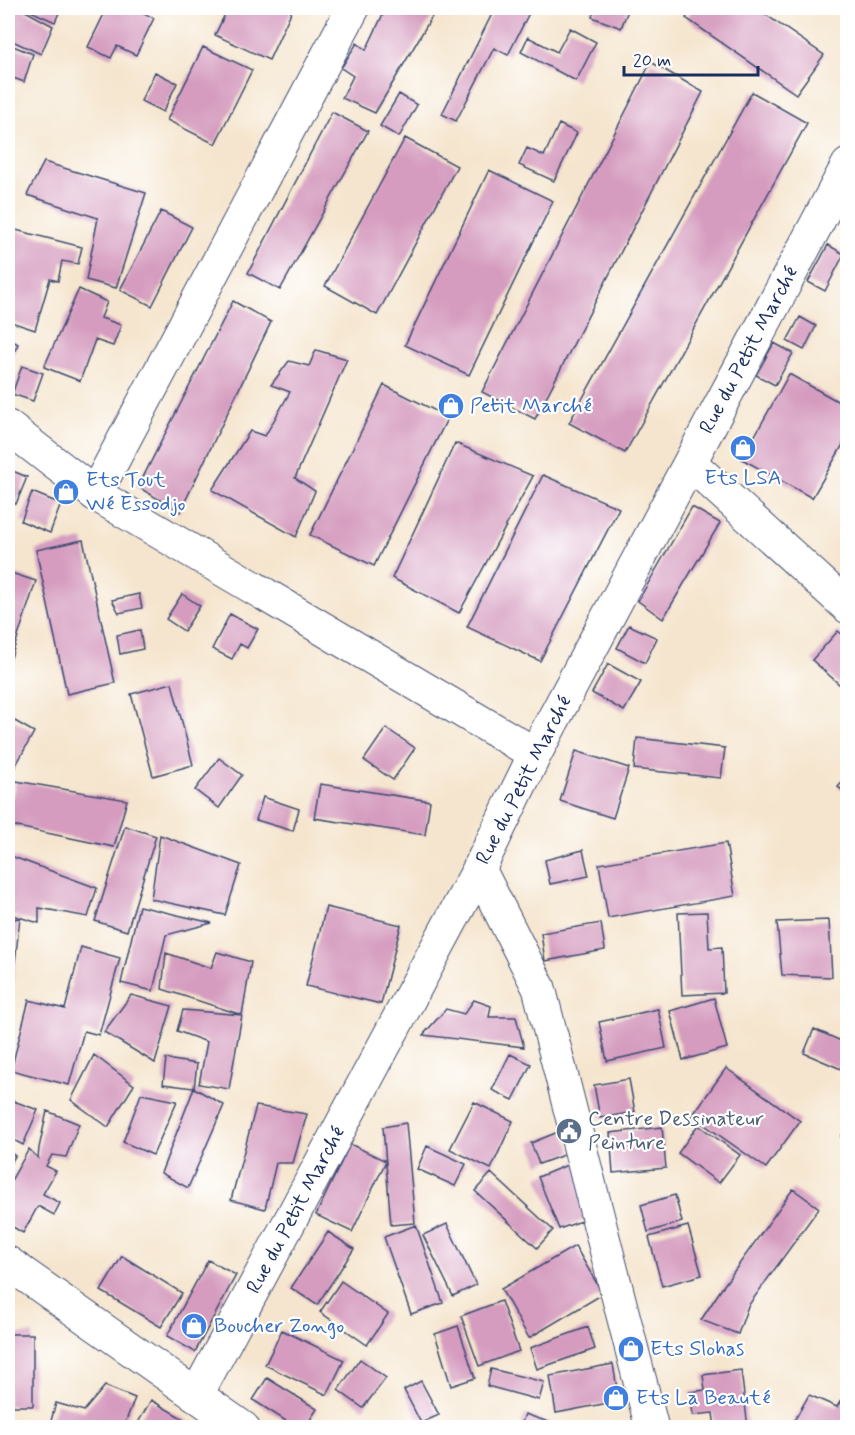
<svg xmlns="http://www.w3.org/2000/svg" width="855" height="1435" viewBox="0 0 855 1435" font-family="Mynerve,sans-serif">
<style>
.building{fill:#d59cbf}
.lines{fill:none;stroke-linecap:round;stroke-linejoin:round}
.street-casing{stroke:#3c4a6f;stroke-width:35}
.street{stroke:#fff;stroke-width:33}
.labels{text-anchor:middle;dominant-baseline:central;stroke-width:4.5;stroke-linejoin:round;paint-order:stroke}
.street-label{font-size:21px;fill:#1b2f5e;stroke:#fff}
.shop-label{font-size:21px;fill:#366cbe;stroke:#fff;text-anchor:start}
.service-label{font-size:21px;fill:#4e5e75;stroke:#fff;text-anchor:start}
</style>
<rect width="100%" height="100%" fill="#fff"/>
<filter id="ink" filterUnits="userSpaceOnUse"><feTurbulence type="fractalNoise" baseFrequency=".0167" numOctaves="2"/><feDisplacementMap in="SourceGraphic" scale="12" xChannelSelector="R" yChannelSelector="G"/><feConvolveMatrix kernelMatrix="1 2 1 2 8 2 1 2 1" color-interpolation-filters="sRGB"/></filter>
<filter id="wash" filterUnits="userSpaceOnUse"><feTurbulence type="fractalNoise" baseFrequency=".008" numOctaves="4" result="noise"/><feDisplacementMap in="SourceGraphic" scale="24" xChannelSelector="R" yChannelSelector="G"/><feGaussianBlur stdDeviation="1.35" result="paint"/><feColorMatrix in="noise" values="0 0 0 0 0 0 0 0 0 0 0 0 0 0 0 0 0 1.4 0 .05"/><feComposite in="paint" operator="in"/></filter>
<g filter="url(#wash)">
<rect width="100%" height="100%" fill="#f5e5ce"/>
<g id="blocks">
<path class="building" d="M8 8H20L53 26 41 54 8 39Z
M24 8H61L55 22Z
M107 8H133L154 18 136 55 117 46 111 58 88 47Z
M228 8H293L269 60 215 35Z
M386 8H437L375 113 342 98 353 76 341 68 357 43 366 50Z
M495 8 531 9 508 55 494 48 456 121 442 114Z
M595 8H629L621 28 592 17Z
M693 8H756L824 55 796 94 686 18Z
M570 28 596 42 576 81 521 52 528 37 557 52Z
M8 44 33 54 24 82 8 76Z
M203 47 252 70 215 144 167 120Z
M651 62 703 92 535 419 482 392Z
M155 72 177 83 163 112 141 101Z
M752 92 807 123 625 453 569 423Z
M399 94 417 105 399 137 380 126Z
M332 112 368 131 280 290 248 273Z
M559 124 577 133 554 181 519 165 527 148 544 156Z
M405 138 457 166 377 315 325 286Z
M44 162 146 193 116 288 86 280 98 218 27 195Z
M489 170 553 201 469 375 405 345Z
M161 211 192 227 152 306 120 290Z
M8 228 82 247 78 264 62 261 58 281 50 279 35 330 8 321Z
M828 245 844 254 825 291 808 282Z
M79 289 107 302 101 318 121 325 113 346 95 340 80 381 44 367Z
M233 301 271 322 180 512 138 487Z
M800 317 816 326 804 350 787 341Z
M8 338 18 344 8 365Z
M774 343 793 353 775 385 756 375Z
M316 350 347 359 295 478 315 491 296 537 212 490 250 431 265 436 290 392 271 385 289 361 309 366Z
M22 366 43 373 33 401 12 394Z
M789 374 848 407V436L812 498 742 459Z
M384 385 448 417 374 566 310 535Z
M455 443 533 476 459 613 392 578Z
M8 469 27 477 16 504 8 501Z
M543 475 619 508 540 661 467 627Z
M32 492 61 504 50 533 21 521Z
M692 507 720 523 663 619 638 601Z
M83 540 115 683 67 694 36 550Z
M8 572 36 581 8 667Z
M139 594 142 608 119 613 112 600Z
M182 594 200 606 184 631 166 619Z
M230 614 258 629 247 648 240 644 232 659 212 649Z
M629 625 657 638 645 663 617 648Z
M140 630 143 649 120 654 117 635Z
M838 631 848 639V692L812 660Z
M608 664 641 682 624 711 592 693Z
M172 683 193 765 153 776 131 694Z
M8 717 34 732 15 767 8 763Z
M386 728 415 748 393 780 364 760Z
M637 738 725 748 721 778 634 769Z
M576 751 629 768 613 818 560 801Z
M219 758 242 775 219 808 195 790Z
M848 775V794L838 787Z
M16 781 127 800 114 847 8 825V816Z
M320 784 430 801 425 835 314 818Z
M263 797 299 809 293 831 256 820Z
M125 826 156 836 127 931 95 921Z
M160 835 241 865 225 915 151 899Z
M726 843 735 896 608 918 599 864Z
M583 850 589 876 550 884 545 860Z
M8 855 97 888 88 917 39 908V923L8 914Z
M139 906 212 923 166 935 153 991 121 983Z
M326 907 401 925 381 1004 306 986Z
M707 912 709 948 722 947 724 993 682 995 678 913Z
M20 918 9 1015H8V920Z
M829 920 832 977 782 975 777 922Z
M601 923 605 950 545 961 541 933Z
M81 947 120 958 99 1035 84 1031 69 1085 11 1070 29 1000 65 1009Z
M217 952 251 962 242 1015 162 989 166 953 211 968Z
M131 995 172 1006 155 1063 104 1032Z
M714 998 727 1048 683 1060 670 1011Z
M474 1000 491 1006 489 1017H516L524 1047 423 1035 446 1009 464 1014Z
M658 1009 666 1048 607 1061 599 1022Z
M183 1010 242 1015 229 1089 199 1084 207 1042 177 1031Z
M847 1011 848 1012V1026L843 1025Z
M814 1029 848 1044V1072L804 1053Z
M510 1054 531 1064 513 1100 492 1090Z
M94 1055 134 1085 108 1127 71 1100Z
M166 1059 197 1064 194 1088 224 1105 188 1188 161 1173 194 1088 163 1084Z
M726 1068 800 1121 766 1168 692 1116Z
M629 1079 635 1112 600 1118 594 1085Z
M141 1094 177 1101 153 1155 123 1142Z
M8 1099 38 1110 23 1145 8 1137Z
M474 1102 513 1121 491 1169 450 1149Z
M256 1106 307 1114 293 1163H276L265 1209 231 1200Z
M47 1111 79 1124 66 1157 52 1155 46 1166 56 1171 43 1194 60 1203 54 1215 38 1206 23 1233 8 1224V1186L29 1149 38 1158 39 1148Z
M406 1123 415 1223 391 1225 383 1127Z
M848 1124V1140L841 1137Z
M698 1125 740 1155 719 1183 678 1153Z
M662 1127 666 1168 613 1173 610 1133Z
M563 1130 572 1152 539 1164 531 1143Z
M350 1144 386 1161 352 1232 316 1215Z
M427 1146 466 1164 455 1186 417 1169Z
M8 1151 15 1156 8 1168Z
M577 1161 598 1215 559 1229 538 1177Z
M491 1173 553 1230 537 1248 475 1191Z
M793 1189 819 1208 748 1306 738 1334 701 1320 722 1288Z
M675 1195 682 1222 648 1232 641 1205Z
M447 1224 476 1285 453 1296 423 1235Z
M416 1225 443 1303 411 1314 384 1237Z
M688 1226 702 1275 662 1286 649 1237Z
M328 1232 354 1249 317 1305 291 1288Z
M575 1246 603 1294 529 1338 501 1289Z
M122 1256 182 1293 161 1327 101 1291Z
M208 1260 236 1275 195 1352 167 1336Z
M341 1281 388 1314 367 1345 320 1312Z
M501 1301 519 1351 479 1366 461 1316Z
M458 1326 475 1378 451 1386 435 1334Z
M588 1327 595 1349 537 1369 530 1348Z
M282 1330 344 1360 327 1395 265 1365Z
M8 1334H33V1406H8Z
M360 1359 386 1378 363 1408 338 1390Z
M613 1364 619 1401 556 1413 550 1376Z
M491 1369 544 1382 539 1400 487 1386Z
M741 1370 748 1428H715L713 1413 693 1415 690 1392 705 1390 703 1375Z
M267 1378 317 1409 305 1428H297L253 1400Z
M421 1381 439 1415 421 1423 404 1390Z
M105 1386 135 1398 123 1428H49L56 1403 84 1411Z
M848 1389V1428H806L794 1421 809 1395 837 1407Z
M151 1400 199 1428H135Z
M525 1414 563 1427V1428H520Z
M8 1421 25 1424V1428H8Z"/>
</g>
</g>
<g filter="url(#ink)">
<use href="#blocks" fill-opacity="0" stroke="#3c4a6f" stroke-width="1.5"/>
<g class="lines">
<defs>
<path id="street" d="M8 427 95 494 535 754
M690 463 848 607
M95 494 353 8
M479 869 539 988 652 1428
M8 1263 243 1428
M197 1394 479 869 535 754 848 165"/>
</defs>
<use href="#street" class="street-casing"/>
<use href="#street" class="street"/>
</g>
</g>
<defs>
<symbol id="shop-disc" viewBox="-11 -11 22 22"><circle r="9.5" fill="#3f7fe0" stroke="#fff"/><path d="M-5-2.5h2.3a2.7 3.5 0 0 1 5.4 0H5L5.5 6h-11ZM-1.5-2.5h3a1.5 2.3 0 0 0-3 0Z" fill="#fff"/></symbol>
<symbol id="civic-disc" viewBox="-11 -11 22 22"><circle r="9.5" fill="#5c6f8a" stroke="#fff"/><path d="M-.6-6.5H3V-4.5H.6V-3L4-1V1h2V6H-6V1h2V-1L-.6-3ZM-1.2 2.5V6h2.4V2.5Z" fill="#fff"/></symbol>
</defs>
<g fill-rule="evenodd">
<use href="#shop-disc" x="436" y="391" width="30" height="30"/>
<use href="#shop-disc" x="728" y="433" width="30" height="30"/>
<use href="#shop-disc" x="51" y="477" width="30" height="30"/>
<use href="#civic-disc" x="554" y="1116" width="30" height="30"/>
<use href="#shop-disc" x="179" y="1311" width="30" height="30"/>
<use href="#shop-disc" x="616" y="1334" width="30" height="30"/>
<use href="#shop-disc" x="601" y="1383" width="30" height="30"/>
</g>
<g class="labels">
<g class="street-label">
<text transform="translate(749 350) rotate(-62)">Rue du Petit Marché</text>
<text transform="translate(524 780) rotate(-63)">Rue du Petit Marché</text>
<text transform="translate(296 1210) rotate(-62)">Rue du Petit Marché</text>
</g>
<g class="shop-label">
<text x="470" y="406">Petit Marché</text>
<text x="743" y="478" text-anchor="middle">Ets LSA</text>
<text x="86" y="480">Ets Tout<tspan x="86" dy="24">Wé Essodjo</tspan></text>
<text x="214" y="1326">Boucher Zongo</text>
<text x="650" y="1349">Ets Slohas</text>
<text x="636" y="1398">Ets La Beauté</text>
</g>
<g class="service-label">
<text x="588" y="1119">Centre Dessinateur<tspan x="588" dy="24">Peinture</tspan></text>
</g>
</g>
<rect width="855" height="1435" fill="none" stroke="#fff" stroke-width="30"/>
<path d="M624 66v9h134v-9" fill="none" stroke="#1b2f5e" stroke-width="3"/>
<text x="633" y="66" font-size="18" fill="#1b2f5e" stroke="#ffffff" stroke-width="4.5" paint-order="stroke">20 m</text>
</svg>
